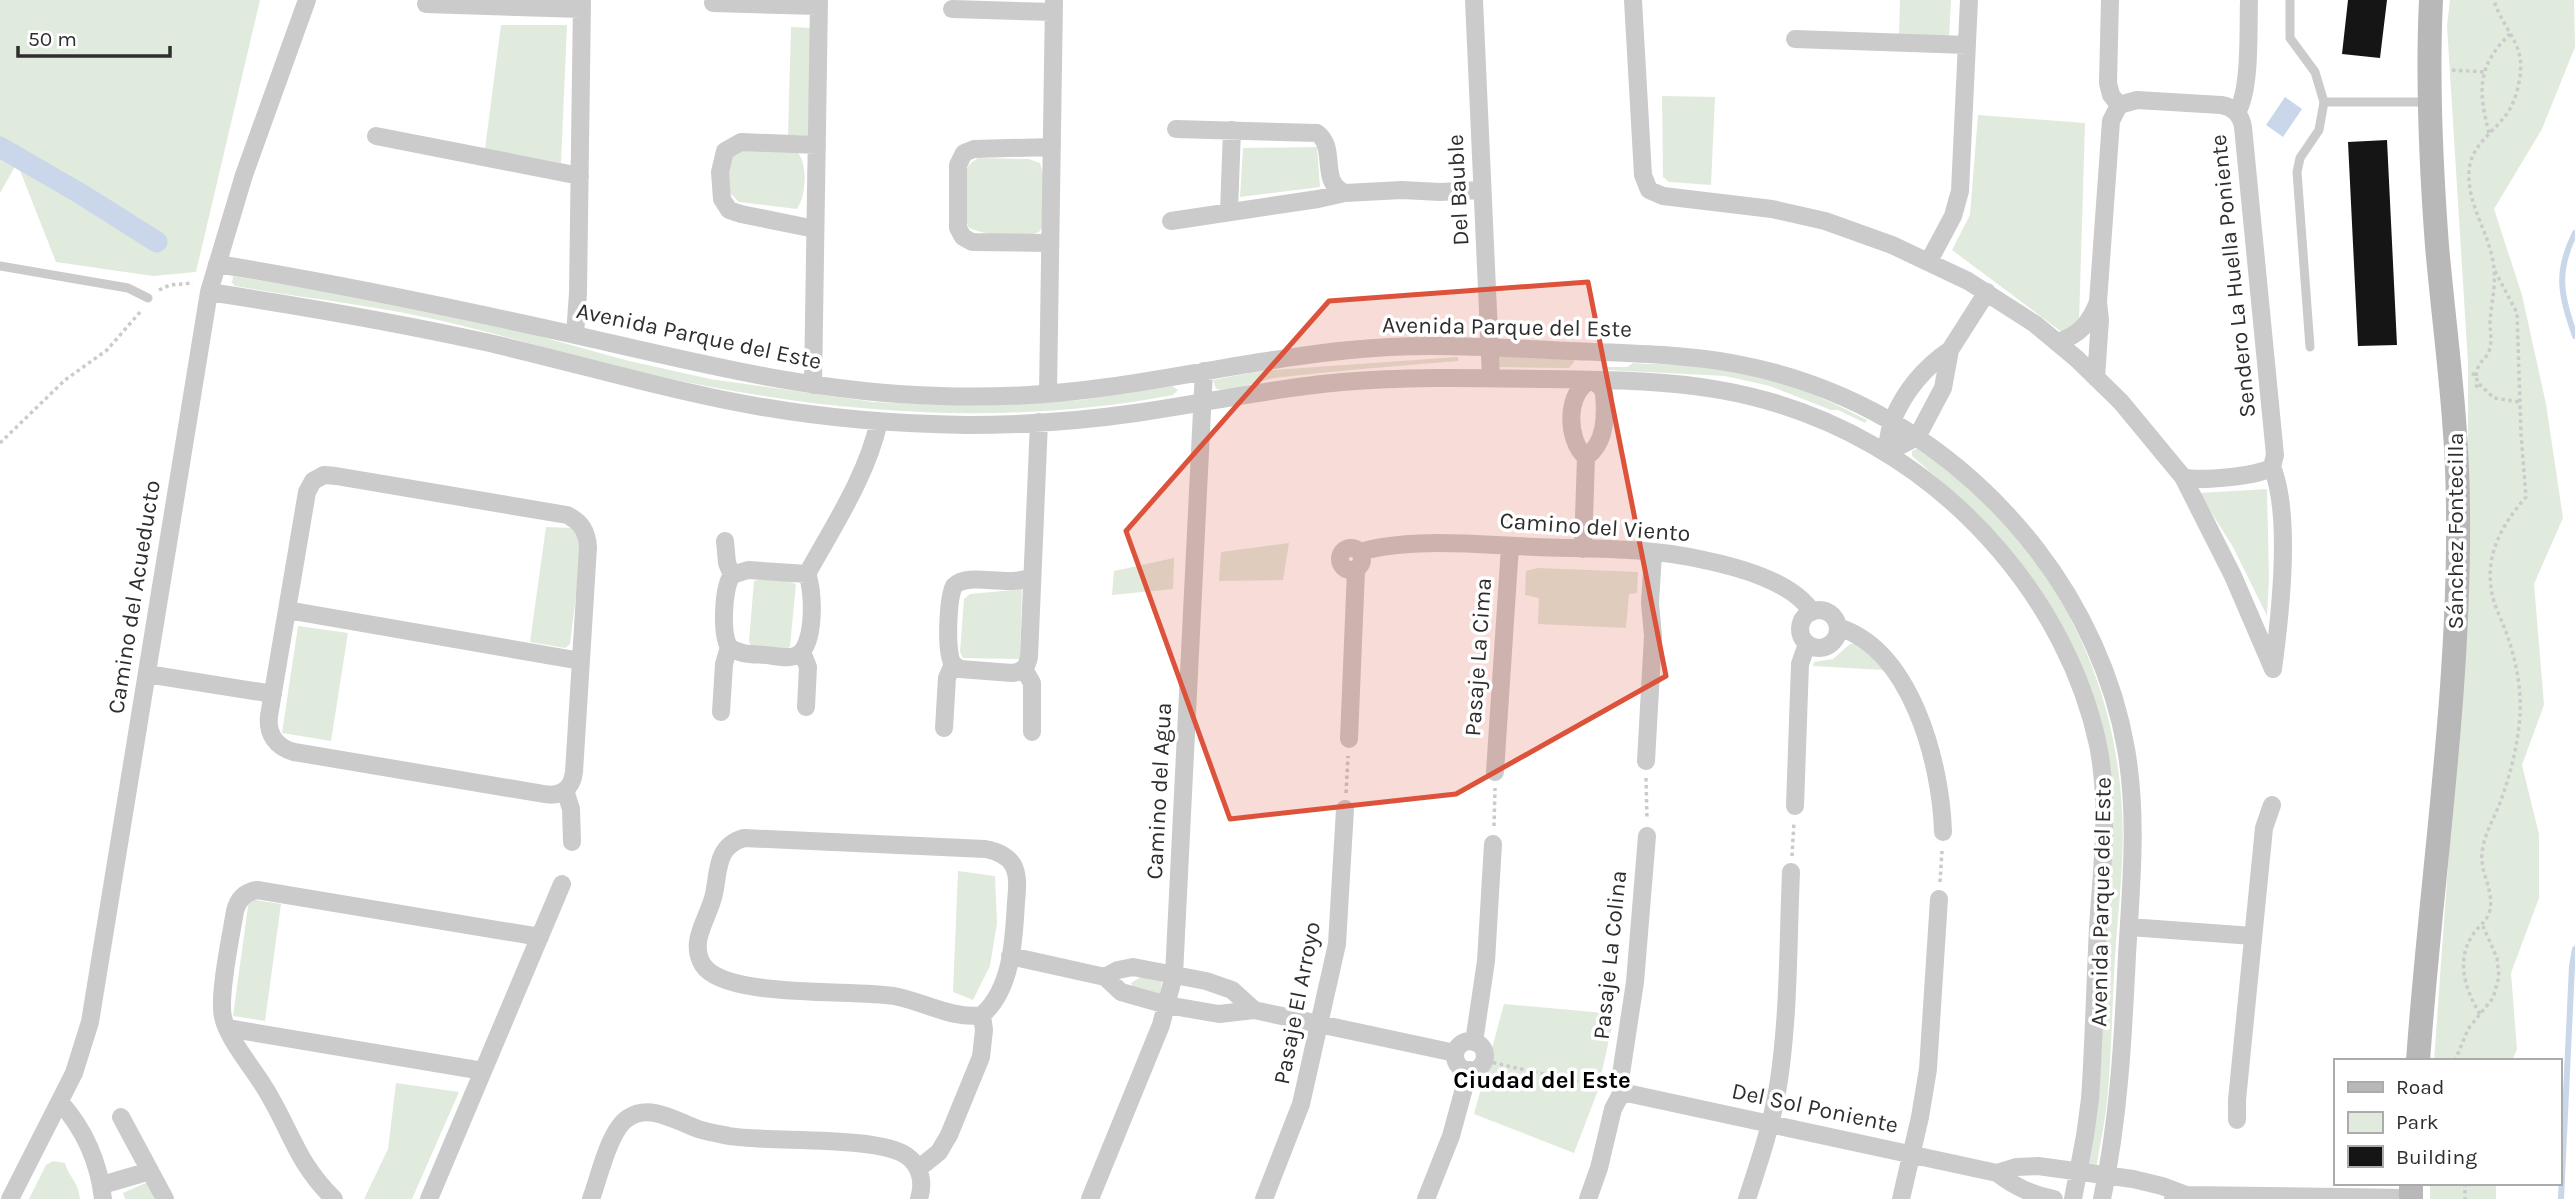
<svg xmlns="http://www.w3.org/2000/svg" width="2575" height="1199" viewBox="0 0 2575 1199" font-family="Karla,sans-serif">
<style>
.green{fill:#e1ebdd}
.water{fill:#cad7ea}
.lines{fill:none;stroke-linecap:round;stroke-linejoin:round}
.stream{stroke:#cad7ea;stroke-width:6}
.canal{stroke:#cad7ea;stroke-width:21}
.building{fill:#151515}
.path{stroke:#cbcbcb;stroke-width:3.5;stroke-dasharray:3.5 3.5;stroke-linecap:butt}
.lane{stroke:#cbcbcb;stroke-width:9}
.street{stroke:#cbcbcb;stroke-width:18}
.secondary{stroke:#b8b8b8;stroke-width:24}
.marked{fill:#dc523a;fill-opacity:0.2;stroke:#dc523a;stroke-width:5;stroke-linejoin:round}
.labels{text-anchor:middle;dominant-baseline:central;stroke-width:7;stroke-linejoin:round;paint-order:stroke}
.street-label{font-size:23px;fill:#2e2e2e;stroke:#fff}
.neighbourhood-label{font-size:24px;font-weight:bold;fill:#000;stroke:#fff}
</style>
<rect width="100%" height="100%" fill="#fff"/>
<path class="green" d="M0 0H260L196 272 153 276 56 262 17 163 0 193Z
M1900 0H1951L1949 37 1899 35Z
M2450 0H2574L2575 47 2542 129 2494 209 2522 295 2546 404 2563 518 2534 584 2544 705 2522 765 2539 834V898L2511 973 2517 1049 2512 1061H2434L2468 586V363L2447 26Z
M501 25H567L561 163 485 149Z
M791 27 811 28 808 136 788 135Z
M1662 96 1715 97 1711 185 1669 182 1663 177Z
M1978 115 2085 123 2079 323 2063 333 1952 250 1970 215Z
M1317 147 1320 187 1240 197 1243 148Z
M734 149 798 153C808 165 806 196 797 209L739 202 726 189 728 161Z
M978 158 1029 159 1040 163 1043 173V225L1039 232C1023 239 983 236 968 227 965 215 962 183 966 170 968 165 973 161 978 158Z
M233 276 331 292 510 328 625 360 710 379 873 402 948 405 1012 404 1082 400 1172 386 1178 390 1173 395C989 430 803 411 623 368 561 353 500 334 438 320 372 305 302 298 235 286L232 283Z
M1498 356 1573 359 1574 362 1569 368 1497 367Z
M1458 357V361C1396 366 1335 371 1274 378 1259 381 1229 393 1216 389L1213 380 1260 371Z
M1633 363C1664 365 1695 364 1725 368 1775 374 1823 398 1867 420L1865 423 1838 410H1831L1770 386 1725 376 1607 370 1606 367H1627Z
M1919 448C2041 535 2114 660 2122 810 2125 859 2118 910 2115 959 2112 1003 2112 1047 2108 1091 2106 1118 2100 1144 2096 1170L2087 1172 2097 1091 2114 814 2107 756 2097 712 1992 531 1956 494 1912 456V451Z
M2267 489 2269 579 2267 616 2233 547 2199 493Z
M546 527 572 528 583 539 570 644 565 648 530 642Z
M1289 543 1283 580 1219 581 1221 552Z
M1174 558 1173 589 1112 595 1114 571Z
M1538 568 1638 572 1637 593 1629 594 1626 628 1538 624 1539 598 1525 595 1526 571Z
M761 579 785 580 796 584 790 646 785 651 751 646 749 641 754 581Z
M1022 589 1020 659 963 658 960 652 964 599 970 594Z
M298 626 348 633 331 741 282 733Z
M1850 644H1860L1884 670 1813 666 1814 662 1833 659Z
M958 871 995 876 997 923 990 966 973 1000 953 992Z
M249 899 281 904 265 1021 233 1016Z
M1142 976 1162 979 1160 995 1133 988 1131 983Z
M1504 1004 1615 1014 1597 1093 1574 1153 1474 1114Z
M396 1083 459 1092 412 1199H364L388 1149Z
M53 1161 65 1163C69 1178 78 1180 80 1199H29L46 1165Z
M148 1182 157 1199H125L123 1193Z
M2430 1183H2496V1199H2430Z"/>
<path class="water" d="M2285 97 2302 109 2283 137 2266 125Z"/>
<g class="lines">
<path class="stream" d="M2575 233C2555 273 2561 295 2575 336
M2561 1199 2572 966 2575 949"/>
<path class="canal" d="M0 147 81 194 157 242"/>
</g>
<path class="building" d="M2348 0H2387L2380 58 2342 54Z
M2387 140 2397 345 2358 346 2348 142Z"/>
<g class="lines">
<path class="path" d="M2452 70 2484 72
M2489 133C2478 90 2477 66 2510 34
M159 290 170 285 193 283
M2472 373 2476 376 2478 384 2474 390
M2476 376C2478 359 2487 361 2490 348 2492 339 2490 331 2490 322 2491 305 2496 286 2494 269 2491 234 2467 207 2469 171 2471 145 2492 134 2506 115 2516 102 2523 74 2520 58 2517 38 2499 20 2494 0
M2479 384 2494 398 2520 402
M0 443 65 380 107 350 141 311
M1646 778 1647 819
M1346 793 1348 756
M1494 826 1495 788
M1792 856 1794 822
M1940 882 1942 851
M2480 1014C2465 990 2456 961 2472 936 2478 926 2487 922 2490 910 2494 890 2480 873 2482 853 2484 835 2493 820 2500 803 2509 778 2516 753 2519 726 2523 695 2517 662 2506 632 2501 618 2492 602 2491 587 2486 552 2504 522 2526 497L2521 434 2517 313 2494 269
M1486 1061 1605 1088
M2455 1061 2468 1029 2493 998 2499 977 2497 958 2483 926
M2465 1183V1199"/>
<path class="lane" d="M2290 0V38L2315 72 2324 102 2319 130 2300 158 2297 172 2310 347
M2324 102H2429
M0 266 128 288 148 298"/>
<path class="street" d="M1474 0 1491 378
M1633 0 1643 175 1649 190 1663 196 1772 209 1825 221 1892 245 1968 281 2035 324 2077 359 2121 402 2183 477C2197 482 2261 476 2272 467
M2110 0 2108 83 2111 95 2119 105
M713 3 819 6
M426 4 582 9
M952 9 1054 12
M1795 39 1967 45
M2119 105 2137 100 2221 105C2234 107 2241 115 2243 127L2275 455 2272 467
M2237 112C2251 90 2248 28 2249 0
M1176 129 1317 133C1338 148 1318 182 1345 193
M376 136 580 176
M1229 211 1232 130
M1171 221 1318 199 1345 193 1402 190 1440 192 1482 190
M815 229 741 214 729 210 722 199 720 172 725 151 741 142 817 145
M1050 243 972 242 963 237 958 228V165L964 153 974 149 1052 147
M1929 261 1953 216 1960 191 1969 0
M217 264C336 283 454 308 571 334 695 362 813 393 940 396 996 398 1052 395 1108 387 1201 374 1294 352 1389 347 1449 344 1509 348 1570 351 1625 353 1683 354 1737 364 1858 387 1962 453 2037 550 2081 607 2114 678 2126 749 2138 817 2131 887 2127 955 2123 1038 2119 1118 2102 1199
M209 292C301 306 394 322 485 342 569 361 651 386 735 402 811 417 889 424 966 425 1022 425 1080 421 1136 413 1205 403 1272 388 1342 382 1411 376 1480 378 1549 379 1606 380 1664 380 1720 390 1829 409 1928 466 2000 551 2047 606 2083 674 2098 745 2110 806 2102 866 2098 928 2095 985 2094 1042 2090 1099L2085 1136 2073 1199
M575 335 578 293 582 0
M2058 342C2079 335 2090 323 2098 302
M2096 378 2100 320 2098 302 2111 121 2119 105
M813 385 819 0
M1048 393 1054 0
M1886 453 1917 437 1943 388 1950 350 1987 292
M1886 453C1888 442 1889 429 1893 419 1905 391 1925 367 1950 350
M1586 457C1606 443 1606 416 1604 393L1601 387 1592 380
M2272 467C2292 516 2280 617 2273 669
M324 475 336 476 567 515C581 522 587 531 588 547L574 772C572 789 561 797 544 794L294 752C276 747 267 734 269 716L307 492 313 481Z
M2183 477 2233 576 2273 669
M725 541 727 563 732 575
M1340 559a11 11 0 1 1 22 0a11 11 0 1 1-22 0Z
M1583 549 1586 457C1566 441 1565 390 1592 380
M1360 552C1407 537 1485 545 1535 547 1591 549 1650 547 1704 560 1738 567 1793 582 1812 612
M807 574 748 570 732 575C723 587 721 634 729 647 740 655 753 654 766 655 777 656 790 660 799 654 815 643 814 591 807 574 834 525 867 476 879 421
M1032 577C1007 588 969 571 954 586 948 598 945 653 953 664L960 669 1012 673C1023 672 1027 667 1029 657L1039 422
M287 610 581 661
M1800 629a19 19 0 1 1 38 0a19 19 0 1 1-38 0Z
M1838 627C1912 650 1941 764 1943 832
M802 652 808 667 806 707
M1024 669 1032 683V732
M147 674 273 694
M721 712 724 664 729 647
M944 728 947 678 953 664
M1349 739 1356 570
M1646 761 1653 636 1650 603 1653 553
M1495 772 1510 546
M565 790 571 809 572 842
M1795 806 1800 664 1807 644
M744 838 985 849C996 851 1007 855 1013 865 1019 876 1017 890 1016 902 1014 939 1012 989 982 1015 954 1020 922 1001 894 996 853 989 725 999 703 965 688 941 709 918 714 894 719 870 716 846 744 838Z
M2129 927 2253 936
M1010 956 1105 977 1121 992 1167 1005 1219 1014 1254 1010 1455 1053
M1105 977 1118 970 1133 967 1206 981 1232 990 1254 1010
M227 1028 483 1071
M1455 1056a15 15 0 1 1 30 0a15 15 0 1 1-30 0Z
M1474 1042 1486 961 1493 844
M1622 1092 1997 1173C2015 1187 2032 1195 2054 1199
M60 1102C84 1129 99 1163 103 1199
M121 1117 165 1199
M2237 1120V1100L2264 828 2272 805
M918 1169 939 1152 949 1135 981 1057 984 1030 982 1015
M1997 1173 2016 1167 2038 1166 2133 1179 2162 1186 2186 1195
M102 1185 150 1171
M10 1199 74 1073 90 1022 209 292 244 175 307 0
M334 1199C298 1164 293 1136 269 1095 258 1074 227 1039 223 1017 218 996 231 936 235 911 238 899 245 892 257 890L540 937
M429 1199 562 884
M591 1199C599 1178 609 1130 628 1118 650 1103 676 1121 698 1129 708 1132 719 1134 729 1136 770 1143 878 1135 907 1156 921 1166 924 1183 919 1199
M1090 1199 1161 1025 1174 975 1204 371
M1264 1199 1301 1104 1337 944 1345 809
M1426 1199 1451 1136 1469 1070
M1588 1199 1599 1168 1613 1109 1622 1092 1621 1074 1635 982 1647 836
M1747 1199C1760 1160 1773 1121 1779 1080 1789 1012 1788 941 1791 872
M1901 1199 1920 1117 1928 1069 1939 899
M2173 1199 2186 1195 2411 1198"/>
<path class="secondary" d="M2418 1061C2431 878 2460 695 2458 512 2458 423 2445 335 2437 246 2431 165 2427 81 2431 0
M2411 1199V1183"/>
</g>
<path class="marked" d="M1588 282 1666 676 1456 794 1230 819 1126 531 1329 301Z"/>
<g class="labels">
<g class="street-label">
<text transform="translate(1458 190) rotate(-93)">Del Bauble</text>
<text transform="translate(2233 276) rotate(-96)">Sendero La Huella Poniente</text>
<text transform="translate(1507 327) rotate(1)">Avenida Parque del Este</text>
<text transform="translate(699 336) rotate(12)">Avenida Parque del Este</text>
<text transform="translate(1595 527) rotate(4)">Camino del Viento</text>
<text transform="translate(2455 531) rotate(-90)">Sánchez Fontecilla</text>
<text transform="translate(134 597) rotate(-81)">Camino del Acueducto</text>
<text transform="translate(1478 657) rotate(-86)">Pasaje La Cima</text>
<text transform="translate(1159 791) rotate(-87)">Camino del Agua</text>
<text transform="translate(2101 902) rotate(-89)">Avenida Parque del Este</text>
<text transform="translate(1610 955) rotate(-84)">Pasaje La Colina</text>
<text transform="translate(1297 1003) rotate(-79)">Pasaje El Arroyo</text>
<text transform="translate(1815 1108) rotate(12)">Del Sol Poniente</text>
</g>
<g class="neighbourhood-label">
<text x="1542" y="1080">Ciudad del Este</text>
</g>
</g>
<rect x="2334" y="1059" width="228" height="126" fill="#ffffff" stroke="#ababab" stroke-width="2"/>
<rect x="2348" y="1082" width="35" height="10" fill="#b8b8b8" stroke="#ababab" stroke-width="2"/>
<text x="2396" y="1094" font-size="21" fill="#2e2e2e">Road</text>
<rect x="2348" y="1112" width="35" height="21" fill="#e1ebdd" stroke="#ababab" stroke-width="2"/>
<text x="2396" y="1129" font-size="21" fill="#2e2e2e">Park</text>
<rect x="2348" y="1146" width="35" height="21" fill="#151515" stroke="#ababab" stroke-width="2"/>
<text x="2396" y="1164" font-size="21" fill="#2e2e2e">Building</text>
<path d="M18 46v10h152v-10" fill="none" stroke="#2e2e2e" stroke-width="3.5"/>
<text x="28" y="46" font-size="21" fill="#2e2e2e" stroke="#ffffff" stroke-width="5" paint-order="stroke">50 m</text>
</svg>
